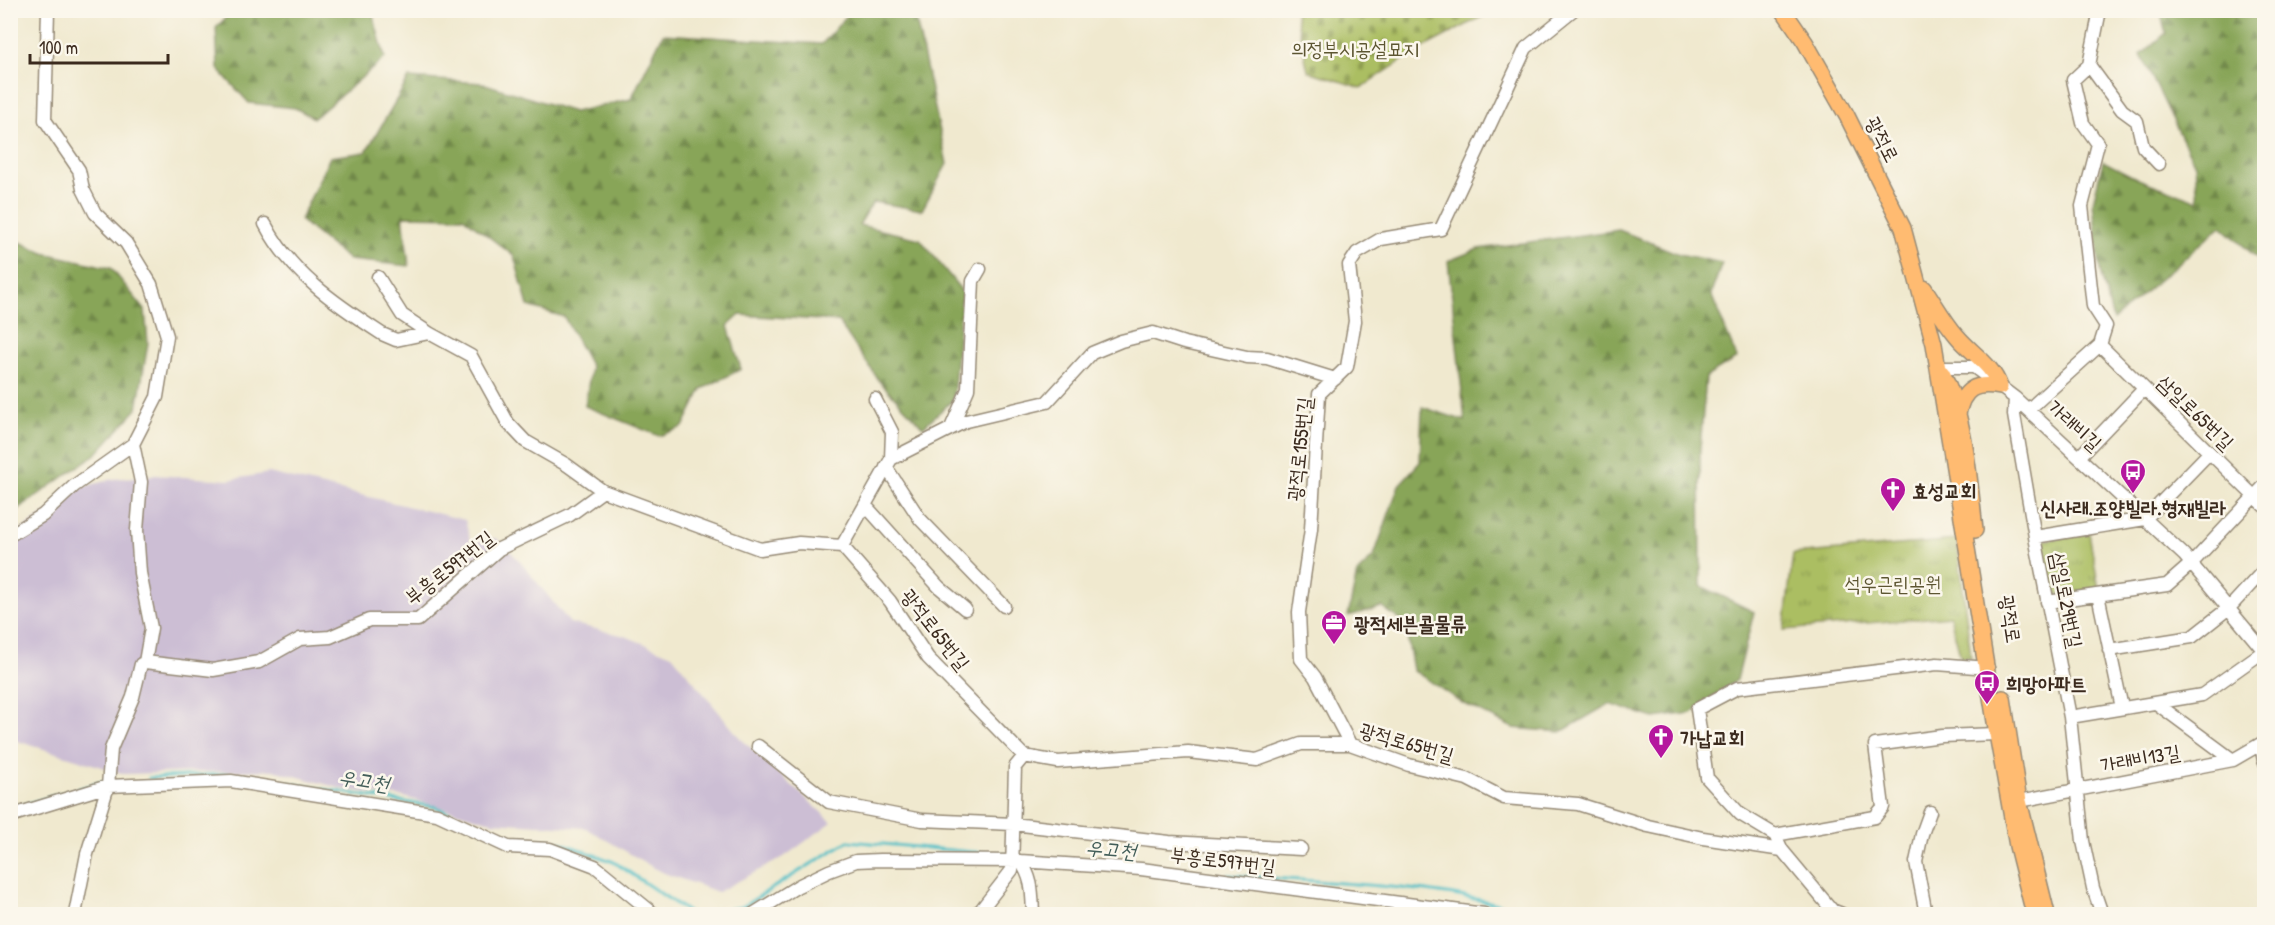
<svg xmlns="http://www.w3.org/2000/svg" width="2275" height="925" viewBox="0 0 2275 925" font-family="'Patrick Hand','Poor Story',sans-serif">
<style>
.industrial{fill:#ccbed4}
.forest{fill:url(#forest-firs);stroke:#62683b;stroke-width:1.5}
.cemetery{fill:url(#cemetery-stones);stroke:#737440;stroke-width:1.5}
.park{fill:url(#park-tufts);stroke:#737440;stroke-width:1.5}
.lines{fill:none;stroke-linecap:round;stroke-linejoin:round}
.stream{stroke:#52c0c7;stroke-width:3}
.minor-casing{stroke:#968a76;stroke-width:15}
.major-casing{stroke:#968a76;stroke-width:18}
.minor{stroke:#fff;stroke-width:12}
.major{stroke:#ffbb71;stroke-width:15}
.labels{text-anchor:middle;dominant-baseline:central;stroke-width:5;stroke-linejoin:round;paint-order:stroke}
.park-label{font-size:20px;fill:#5d5632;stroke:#fbf7ec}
.street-label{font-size:20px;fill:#3b2a1e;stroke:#fbf7ec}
.poi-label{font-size:20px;font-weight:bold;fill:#3b2a1e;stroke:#fbf7ec;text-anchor:start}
.water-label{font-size:21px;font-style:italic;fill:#435e59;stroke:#fbf7ec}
</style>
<defs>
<pattern id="forest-firs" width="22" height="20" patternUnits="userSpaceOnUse" patternTransform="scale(1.5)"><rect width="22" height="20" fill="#88a558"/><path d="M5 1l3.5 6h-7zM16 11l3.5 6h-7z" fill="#708748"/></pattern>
<pattern id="cemetery-stones" width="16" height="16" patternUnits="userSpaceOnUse" patternTransform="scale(1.5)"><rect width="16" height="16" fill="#abbe62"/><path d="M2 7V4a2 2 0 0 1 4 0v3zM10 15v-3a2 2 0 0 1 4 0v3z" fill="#8c9b50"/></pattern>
<pattern id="park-tufts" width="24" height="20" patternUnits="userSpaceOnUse" patternTransform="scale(1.5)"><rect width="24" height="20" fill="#abbe62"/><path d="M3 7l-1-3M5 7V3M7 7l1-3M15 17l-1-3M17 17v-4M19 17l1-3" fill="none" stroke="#8c9b50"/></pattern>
</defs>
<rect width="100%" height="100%" fill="#fbf7ec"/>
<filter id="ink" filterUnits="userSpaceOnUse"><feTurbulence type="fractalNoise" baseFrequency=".0167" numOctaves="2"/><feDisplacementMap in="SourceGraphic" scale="12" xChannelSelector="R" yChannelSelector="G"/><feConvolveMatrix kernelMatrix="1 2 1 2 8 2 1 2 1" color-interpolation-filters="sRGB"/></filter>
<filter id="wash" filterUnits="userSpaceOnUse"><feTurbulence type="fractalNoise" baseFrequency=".008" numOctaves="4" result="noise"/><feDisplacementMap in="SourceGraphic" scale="24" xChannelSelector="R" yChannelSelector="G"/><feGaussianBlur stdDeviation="1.35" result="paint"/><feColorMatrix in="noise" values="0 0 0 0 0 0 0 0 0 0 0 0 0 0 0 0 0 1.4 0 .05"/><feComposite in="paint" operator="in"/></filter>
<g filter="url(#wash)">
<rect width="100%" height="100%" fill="#f0e9cf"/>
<path class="industrial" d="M269 473 465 520 471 543 496 538 518 559 570 623 625 636 672 655 740 738 832 822 784 857 718 892 661 872 586 828 492 822 404 797 343 789 273 770 125 774 11 739 10 538 83 487 113 479 155 475 228 480Z"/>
<path class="forest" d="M232 11H372L385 58 314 118 295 108 249 103 218 69 216 28Z
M851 11H1009L916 20 947 164 922 210 873 202 859 225 920 239 962 291 953 400 923 427 880 382 838 321 740 315 728 326 741 369 702 389 683 427 659 436 585 406 591 367 564 317 528 306 514 256 463 217 403 216 409 266 349 260 300 220 330 157 366 152 409 78 482 83 574 112 631 99 663 34 822 44Z
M2160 11H2264V264L2221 226 2113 320 2100 271 2093 202 2103 161 2138 179 2198 201 2195 165 2141 55 2166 33Z
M1619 230 1679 254 1722 263 1711 294 1737 358 1706 377 1700 448 1701 586 1754 612 1737 680 1692 713 1654 718 1609 704 1561 732 1513 728 1461 702 1413 670 1405 624 1382 607 1348 616 1357 573 1374 556 1399 485 1420 462 1422 407 1465 421 1448 261 1478 249Z
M11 238 44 253 111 268 145 310 148 343 137 409 97 453 11 514Z"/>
<path class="cemetery" d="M1295 11H1493L1415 52 1361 88 1308 71Z"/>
<path class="park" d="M2089 533 2099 589 2053 595 2048 584 2041 541Z
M1957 540 1971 657 1961 658 1950 616 1784 630 1793 554Z"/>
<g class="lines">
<path class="stream" d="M149 778 228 774 436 807 455 816
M10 809 106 781
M502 838 559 842 614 862 691 914
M1229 875C1326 883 1442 884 1533 914
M703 914 742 907 848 841 1008 855"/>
</g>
</g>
<g filter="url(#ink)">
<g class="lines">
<defs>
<path id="minor" d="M2089 65 2122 110 2137 121 2143 147 2159 164
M265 224C291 274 336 304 382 334L396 340 429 333 471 356 508 423 525 441 567 465 603 491 760 549 799 543 842 546
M378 277 402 315 429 333
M2100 345 2106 326 2093 306 2082 206 2098 144 2083 123 2073 80 2089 65 2100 10
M2100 345 2264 506
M1939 367H1974L2015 398 2184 555 2264 651
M1335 379 1267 358 1247 357 1184 343 1153 333 1121 341 1092 353 1047 402 966 421 891 459 842 546 890 601 928 658 1024 756 1058 762 1188 752 1257 760 1301 744H1350L1409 765 1467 779 1504 798 1578 804 1648 826 1703 838 1782 850 1832 910 1842 914
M2015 398 2014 415 2035 537 2070 717 2083 841 2093 888 2102 914
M875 399 892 432 891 459
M2028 410 2100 345
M951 428 968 389 973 281 980 269
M133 444 141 482 137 530 140 573 151 628 145 662
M2080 456 2144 389
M886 467 920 519 1004 606
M865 505 939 587 965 609
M10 535 43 515 74 486 133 444 157 397 167 336 151 284 126 243 95 213 83 189 79 170 45 120 48 10
M2035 537 2145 519 2209 453
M2098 595 2122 708
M2047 602 2167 585 2192 563 2264 486
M2109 650 2192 637 2230 607 2264 570
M145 662 213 670 259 662 300 639 330 637 369 620H418L499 549 570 515 603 491
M2156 703 2233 760
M2070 717 2202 695 2264 651
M1350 744 1315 677 1301 659 1299 612 1311 529 1319 394 1347 367 1355 321 1349 265 1357 253 1381 239 1441 229 1526 48 1573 10
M2261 745 2264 761
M758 746 829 802 922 820 1013 824 1169 842 1301 849
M2019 801 2233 760 2264 742
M10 816 108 786 231 781 437 814 508 847 550 849 595 866 654 914
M1775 835 1875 817 1883 807 1875 745 1942 736 1997 734
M1782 850 1775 835 1740 814 1707 778 1697 709 1737 688 1937 664 1988 668
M1020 861C1033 878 1032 894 1033 914
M75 914 87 854 108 786 111 749 133 697 141 664 145 662
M753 914 798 886 829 871 856 861 880 860 1020 861 1141 869 1484 914
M974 914 980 911 1012 870 1015 767 1024 756
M1926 914 1916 862 1922 834 1930 812"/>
<path id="major" d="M1783 10 1805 42 1847 116 1903 228 1934 344 1997 734 2017 846 2034 914
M1924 288C1935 304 1944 321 1957 336 1972 354 1992 364 2000 387
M1942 372C1966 418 1969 478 1975 530
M1958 414C1963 389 1975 382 2000 387
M2003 698 2019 801 2047 914"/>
</defs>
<use href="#minor" class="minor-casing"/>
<use href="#major" class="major-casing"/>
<use href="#minor" class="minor"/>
<use href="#major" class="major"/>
</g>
</g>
<defs>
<symbol id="bus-pin" viewBox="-11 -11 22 30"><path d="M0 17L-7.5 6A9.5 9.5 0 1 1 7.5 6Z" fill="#b5179e" stroke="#fbf7ec"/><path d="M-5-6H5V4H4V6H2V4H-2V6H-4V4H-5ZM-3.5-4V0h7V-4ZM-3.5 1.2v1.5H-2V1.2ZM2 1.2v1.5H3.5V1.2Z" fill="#fff"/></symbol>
<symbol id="church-pin" viewBox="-11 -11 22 30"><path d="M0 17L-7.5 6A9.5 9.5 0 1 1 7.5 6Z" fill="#b5179e" stroke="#fbf7ec"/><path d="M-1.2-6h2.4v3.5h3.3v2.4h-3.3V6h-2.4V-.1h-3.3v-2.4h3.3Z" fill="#fff"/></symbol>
<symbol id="office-pin" viewBox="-11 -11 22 30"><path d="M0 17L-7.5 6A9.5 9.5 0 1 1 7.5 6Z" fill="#b5179e" stroke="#fbf7ec"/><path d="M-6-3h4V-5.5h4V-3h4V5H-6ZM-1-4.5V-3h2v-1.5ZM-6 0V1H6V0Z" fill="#fff"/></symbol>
</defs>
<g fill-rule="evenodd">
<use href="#bus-pin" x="2118" y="457" width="30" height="40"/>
<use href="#church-pin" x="1878" y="475" width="30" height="40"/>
<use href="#office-pin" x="1319" y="608" width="30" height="40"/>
<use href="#bus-pin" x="1972" y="668" width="30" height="40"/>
<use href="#church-pin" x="1646" y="722" width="30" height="40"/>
</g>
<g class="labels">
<g class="park-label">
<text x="1355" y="48">의정부시공설묘지</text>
<text x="1893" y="583">석우근린공원</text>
</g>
<g class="street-label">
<text transform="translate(1883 139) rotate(63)">광적로</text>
<text transform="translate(2196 412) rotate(44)">삼일로65번길</text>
<text transform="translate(2075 425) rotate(42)">가래비길</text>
<text transform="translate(1299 449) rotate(-84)">광적로155번길</text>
<text transform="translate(449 567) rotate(-38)">부흥로597번길</text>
<text transform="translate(2067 600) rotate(79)">삼일로29번길</text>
<text transform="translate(2011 619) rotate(81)">광적로</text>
<text transform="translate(936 629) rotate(52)">광적로65번길</text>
<text transform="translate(1407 742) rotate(16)">광적로65번길</text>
<text transform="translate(2140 758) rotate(-10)">가래비13길</text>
<text transform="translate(1223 860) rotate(7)">부흥로597번길</text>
</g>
<g class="poi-label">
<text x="1912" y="490">효성교회</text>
<text x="2133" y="507" text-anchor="middle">신사래.조양빌라.형재빌라</text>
<text x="1354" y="623">광적세븐콜물류</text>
<text x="2006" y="683">희망아파트</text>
<text x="1680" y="737">가납교회</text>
</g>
<g class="water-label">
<text transform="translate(364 780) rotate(9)">우고천</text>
<text transform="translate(1111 849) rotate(5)">우고천</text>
</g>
</g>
<rect width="2275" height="925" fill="none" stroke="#fbf7ec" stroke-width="36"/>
<path d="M30 54v9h138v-9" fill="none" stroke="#3b2a1e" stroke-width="3"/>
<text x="39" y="54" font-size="18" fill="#3b2a1e" stroke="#fbf7ec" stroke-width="4.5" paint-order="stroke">100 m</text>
</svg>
